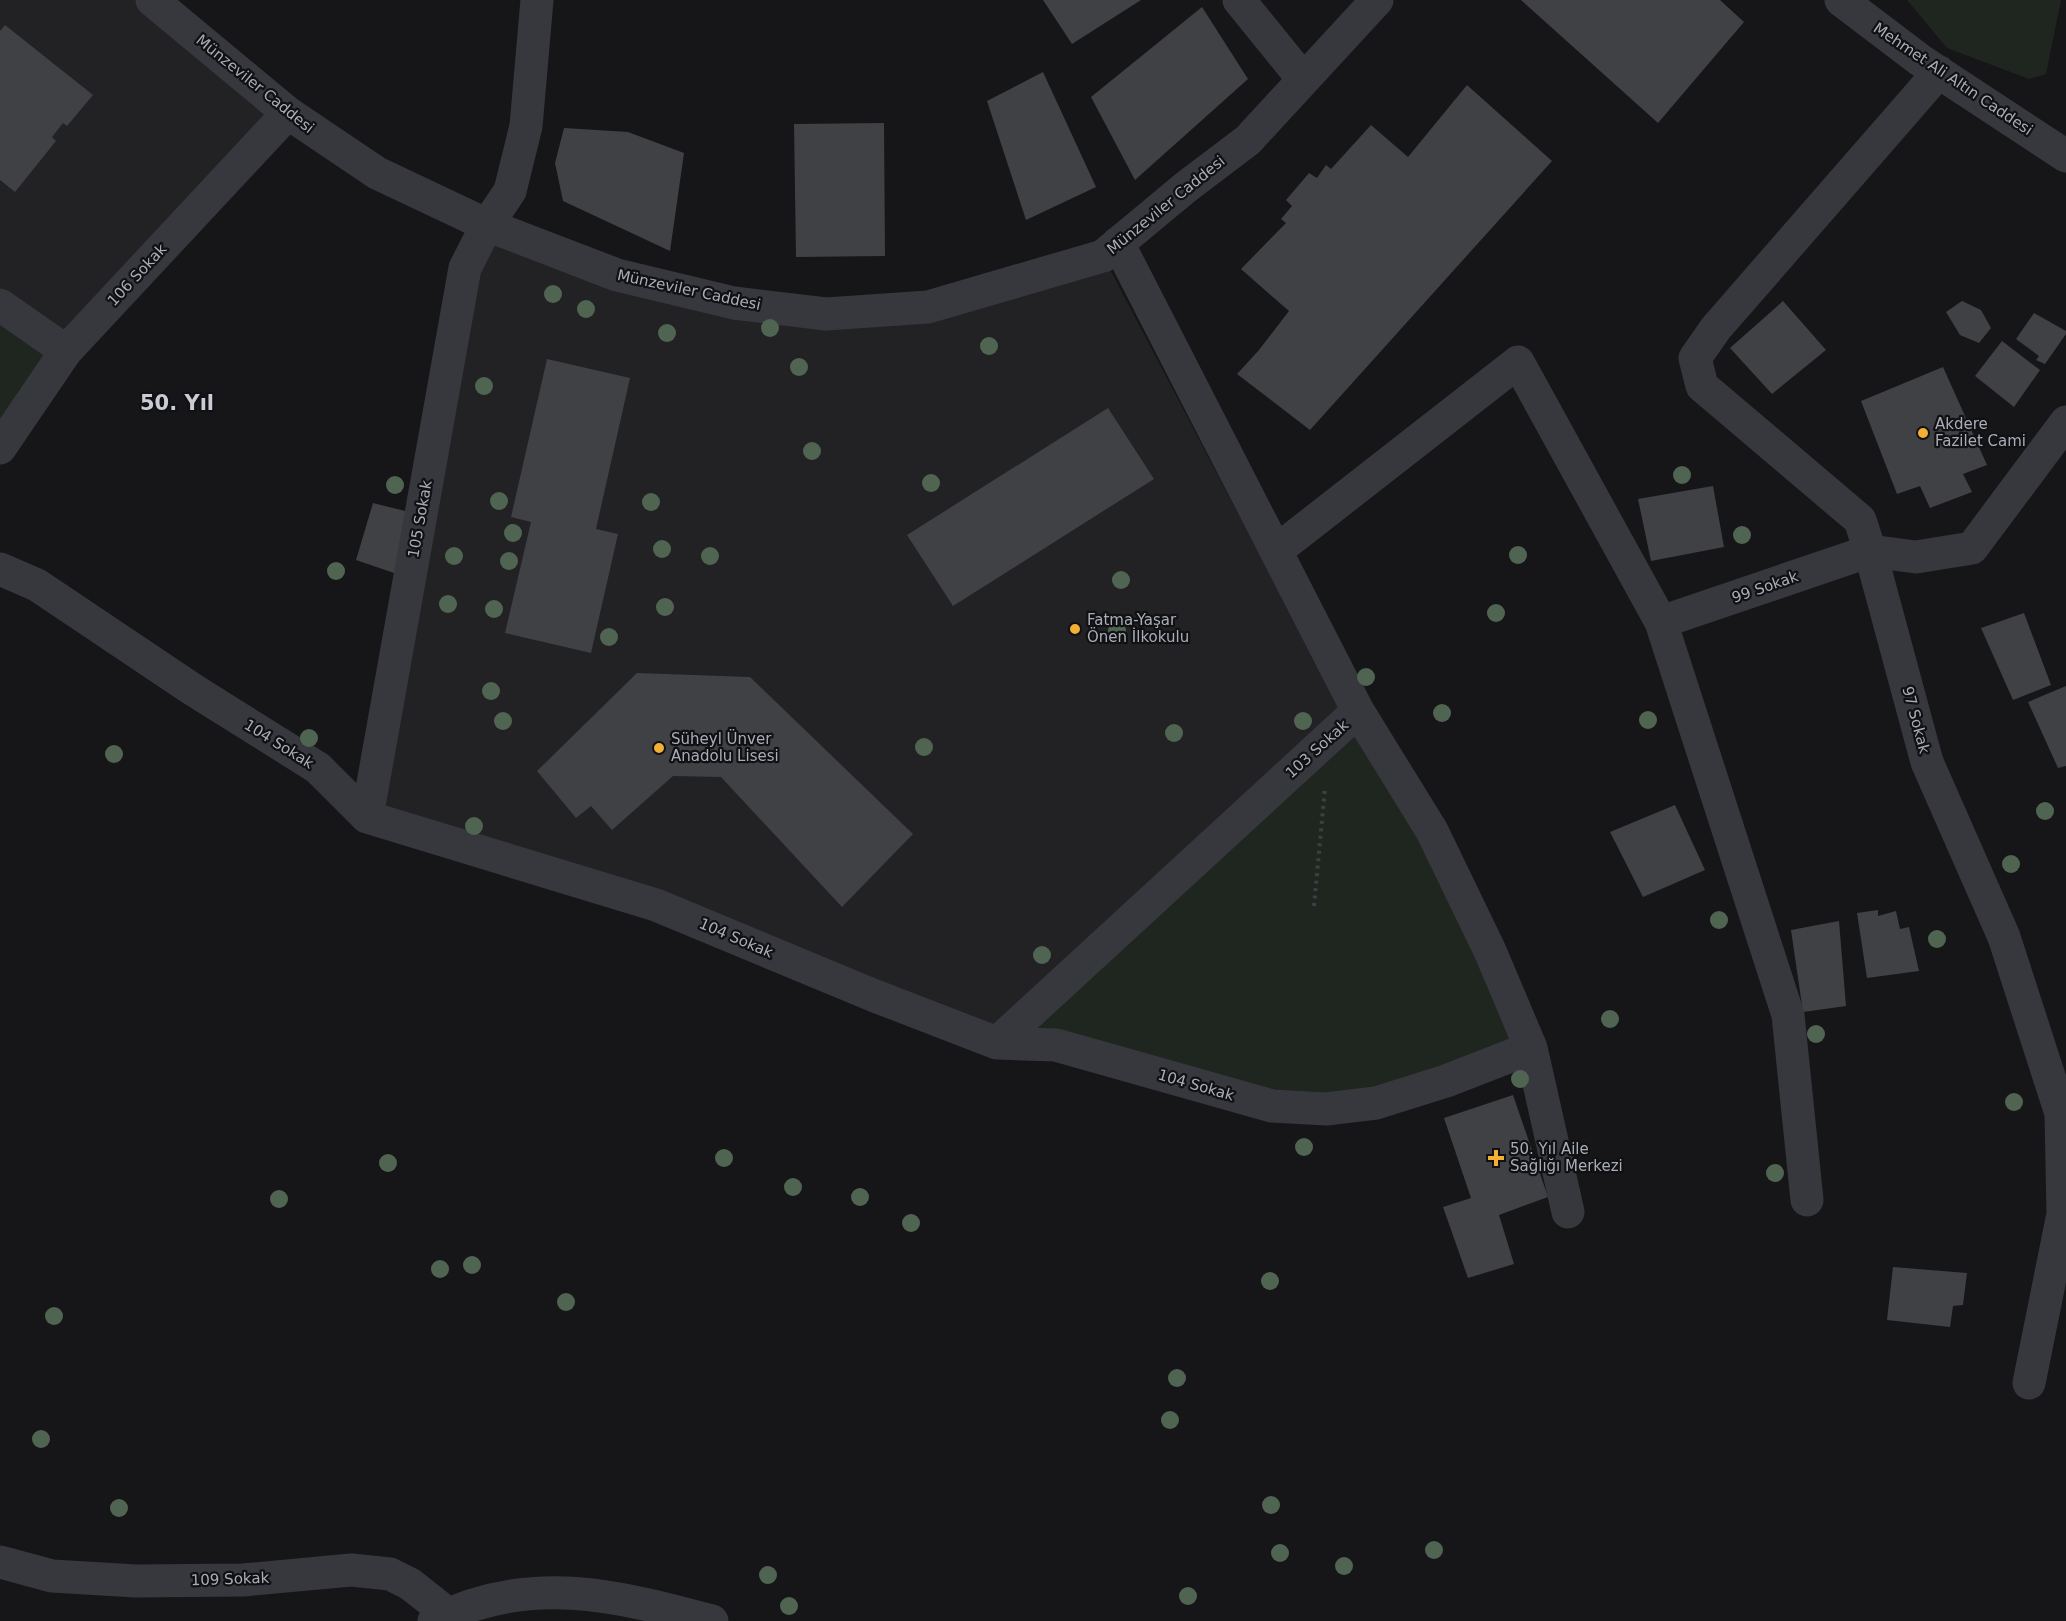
<svg xmlns="http://www.w3.org/2000/svg" width="2066" height="1621" viewBox="0 0 2066 1621" font-family="'DejaVu Sans',sans-serif">
<style>
.built{fill:#222225}
.green{fill:#1e261f}
.building{fill:#404145}
.lines{fill:none;stroke-linecap:round;stroke-linejoin:round}
.path{stroke:#3d3f44;stroke-width:4;stroke-dasharray:3 4.5;stroke-linecap:butt}
.minor{stroke:#37383d;stroke-width:33}
.tree{fill:#506452}
.poi-dot{fill:#f2b134;stroke:#111113;stroke-width:2}
.labels{text-anchor:middle;dominant-baseline:central;stroke-width:4.5;stroke-linejoin:round;paint-order:stroke}
.street-label{font-size:15px;fill:#a8adb8;stroke:#111113}
.poi-label{font-size:15px;fill:#a8adb8;stroke:#111113;text-anchor:start}
.district-label{font-size:21px;font-weight:bold;fill:#c9ccd4;stroke:#111113}
</style>
<rect width="100%" height="100%" fill="#161618"/>
<path class="built" d="M0 0H152L288 113 66 351 0 305Z
M487 225 826 314 1103 256 1335 699 1330 737 997 1043 367 817Z"/>
<path class="green" d="M1907 0H2061L2046 74 2029 79 1947 48Z
M0 305 66 351 0 448Z
M1335 699 1432 831 1531 1048 1326 1109 1009 1026 1329 737Z"/>
<path class="building" d="M1043 0H1141L1072 44Z
M1521 0H1720L1744 22 1658 123Z
M1202 7 1248 79 1135 180 1091 97Z
M5 25 93 95 67 126 63 123 52 137 56 141 15 192 0 180V31Z
M1043 72 1096 187 1026 220 987 101Z
M1467 85 1552 161 1310 430 1237 374 1259 350 1289 311 1241 269 1286 223 1281 219 1292 206 1286 200 1309 173 1317 178 1326 165 1331 169 1371 125 1408 157Z
M884 123 885 256 796 257 794 124Z
M564 128 628 132 684 153 670 251 563 201 555 163Z
M1783 301 1826 350 1772 394 1730 348Z
M1962 301 1981 310 1991 328 1979 343 1960 335 1946 312Z
M2034 313 2066 331V334L2045 364 2036 360 2039 356 2016 339Z
M2002 341 2040 370 2014 407 1975 376Z
M547 359 630 378 596 529 618 534 591 653 505 633 531 522 511 517Z
M1943 367 1987 465 1963 474 1972 492 1930 508 1920 486 1897 494 1861 401Z
M1108 408 1154 479 953 606 907 535Z
M1713 486 1724 547 1651 561 1638 499Z
M373 503 413 513 397 574 356 560Z
M2024 613 2051 685 2013 700 1981 628Z
M637 673 750 677 913 834 842 907 721 777 673 776 612 830 591 806 576 818 537 771Z
M2066 686V766L2058 768 2028 702Z
M1675 805 1705 870 1643 897 1610 832Z
M1878 910V916L1896 911 1900 929 1909 927 1919 971 1867 978 1857 913Z
M1839 921 1846 1006 1803 1012 1791 930Z
M1513 1095 1548 1197 1499 1215 1514 1264 1468 1278 1443 1207 1471 1198 1444 1118Z
M1893 1267 1967 1273 1963 1305 1953 1306 1950 1327 1887 1320Z"/>
<g class="lines">
<path class="path" d="M1314 906 1325 788"/>
<path class="minor" d="M152 0 288 113 377 173 487 225 617 275 734 303 826 314 928 307 1103 256 1186 187 1248 140 1377 0
M1239 0 1303 79
M1841 0 1920 60 2066 156
M1118 243 1358 711
M0 305 66 351
M2066 422 1972 548 1916 557 1870 551 1927 762 2004 937 2066 1129
M0 448 66 351 288 113
M1276 551 1518 362 1661 622 1788 1015 1807 1200
M0 569 37 585 192 689 318 768 367 817 656 905 875 996 997 1043 1056 1045 1272 1106 1326 1109 1376 1103 1446 1081 1531 1048
M1661 622 1870 551 1860 520 1702 386 1695 358 1716 328 1939 72
M367 817 465 268 487 225 510 191 526 126 537 0
M997 1043 1358 711 1432 831 1490 951 1531 1048 1568 1212
M2029 1383 2063 1214 2061 1114
M0 1562 52 1576 136 1581 243 1580 351 1570 390 1574 410 1584 448 1614
M434 1621C529 1573 615 1595 712 1621"/>
</g>
<g class="tree">
<circle cx="553" cy="294" r="9"/>
<circle cx="586" cy="309" r="9"/>
<circle cx="770" cy="328" r="9"/>
<circle cx="667" cy="333" r="9"/>
<circle cx="989" cy="346" r="9"/>
<circle cx="799" cy="367" r="9"/>
<circle cx="484" cy="386" r="9"/>
<circle cx="812" cy="451" r="9"/>
<circle cx="1682" cy="475" r="9"/>
<circle cx="931" cy="483" r="9"/>
<circle cx="395" cy="485" r="9"/>
<circle cx="499" cy="501" r="9"/>
<circle cx="651" cy="502" r="9"/>
<circle cx="513" cy="533" r="9"/>
<circle cx="1742" cy="535" r="9"/>
<circle cx="662" cy="549" r="9"/>
<circle cx="1518" cy="555" r="9"/>
<circle cx="454" cy="556" r="9"/>
<circle cx="710" cy="556" r="9"/>
<circle cx="509" cy="561" r="9"/>
<circle cx="336" cy="571" r="9"/>
<circle cx="1121" cy="580" r="9"/>
<circle cx="448" cy="604" r="9"/>
<circle cx="665" cy="607" r="9"/>
<circle cx="494" cy="609" r="9"/>
<circle cx="1496" cy="613" r="9"/>
<circle cx="1117" cy="631" r="9"/>
<circle cx="609" cy="637" r="9"/>
<circle cx="1366" cy="677" r="9"/>
<circle cx="491" cy="691" r="9"/>
<circle cx="1442" cy="713" r="9"/>
<circle cx="1648" cy="720" r="9"/>
<circle cx="503" cy="721" r="9"/>
<circle cx="1303" cy="721" r="9"/>
<circle cx="1174" cy="733" r="9"/>
<circle cx="309" cy="738" r="9"/>
<circle cx="924" cy="747" r="9"/>
<circle cx="114" cy="754" r="9"/>
<circle cx="2045" cy="811" r="9"/>
<circle cx="474" cy="826" r="9"/>
<circle cx="2011" cy="864" r="9"/>
<circle cx="1719" cy="920" r="9"/>
<circle cx="1937" cy="939" r="9"/>
<circle cx="1042" cy="955" r="9"/>
<circle cx="1610" cy="1019" r="9"/>
<circle cx="1816" cy="1034" r="9"/>
<circle cx="1520" cy="1079" r="9"/>
<circle cx="2014" cy="1102" r="9"/>
<circle cx="1304" cy="1147" r="9"/>
<circle cx="724" cy="1158" r="9"/>
<circle cx="388" cy="1163" r="9"/>
<circle cx="1775" cy="1173" r="9"/>
<circle cx="793" cy="1187" r="9"/>
<circle cx="860" cy="1197" r="9"/>
<circle cx="279" cy="1199" r="9"/>
<circle cx="911" cy="1223" r="9"/>
<circle cx="472" cy="1265" r="9"/>
<circle cx="440" cy="1269" r="9"/>
<circle cx="1270" cy="1281" r="9"/>
<circle cx="566" cy="1302" r="9"/>
<circle cx="54" cy="1316" r="9"/>
<circle cx="1177" cy="1378" r="9"/>
<circle cx="1170" cy="1420" r="9"/>
<circle cx="41" cy="1439" r="9"/>
<circle cx="1271" cy="1505" r="9"/>
<circle cx="119" cy="1508" r="9"/>
<circle cx="1434" cy="1550" r="9"/>
<circle cx="1280" cy="1553" r="9"/>
<circle cx="1344" cy="1566" r="9"/>
<circle cx="768" cy="1575" r="9"/>
<circle cx="1188" cy="1596" r="9"/>
<circle cx="789" cy="1606" r="9"/>
</g>
<g class="poi-dot">
<circle cx="1923" cy="433" r="6"/>
<circle cx="1075" cy="629" r="6"/>
<circle cx="659" cy="748" r="6"/>
<path d="M1493 1149h6v6h6v6h-6v6h-6v-6h-6v-6h6z"/>
</g>
<g class="labels">
<g class="street-label">
<text transform="translate(1953 79) rotate(34)">Mehmet Ali Altın Caddesi</text>
<text transform="translate(255 84) rotate(39)">Münzeviler Caddesi</text>
<text transform="translate(1166 205) rotate(-39)">Münzeviler Caddesi</text>
<text transform="translate(137 275) rotate(-47)">106 Sokak</text>
<text transform="translate(689 290) rotate(12)">Münzeviler Caddesi</text>
<text transform="translate(420 519) rotate(-80)">105 Sokak</text>
<text transform="translate(1765 587) rotate(-19)">99 Sokak</text>
<text transform="translate(1916 720) rotate(75)">97 Sokak</text>
<text transform="translate(279 744) rotate(32)">104 Sokak</text>
<text transform="translate(1317 749) rotate(-42)">103 Sokak</text>
<text transform="translate(736 938) rotate(23)">104 Sokak</text>
<text transform="translate(1196 1085) rotate(16)">104 Sokak</text>
<text transform="translate(230 1579) rotate(-2)">109 Sokak</text>
</g>
<g class="poi-label">
<text x="1935" y="424">Akdere<tspan x="1935" dy="17">Fazilet Cami</tspan></text>
<text x="1087" y="620">Fatma-Yaşar<tspan x="1087" dy="17">Önen İlkokulu</tspan></text>
<text x="671" y="739">Süheyl Ünver<tspan x="671" dy="17">Anadolu Lisesi</tspan></text>
<text x="1510" y="1149">50. Yıl Aile<tspan x="1510" dy="17">Sağlığı Merkezi</tspan></text>
</g>
<g class="district-label">
<text x="177" y="403">50. Yıl</text>
</g>
</g>
</svg>
